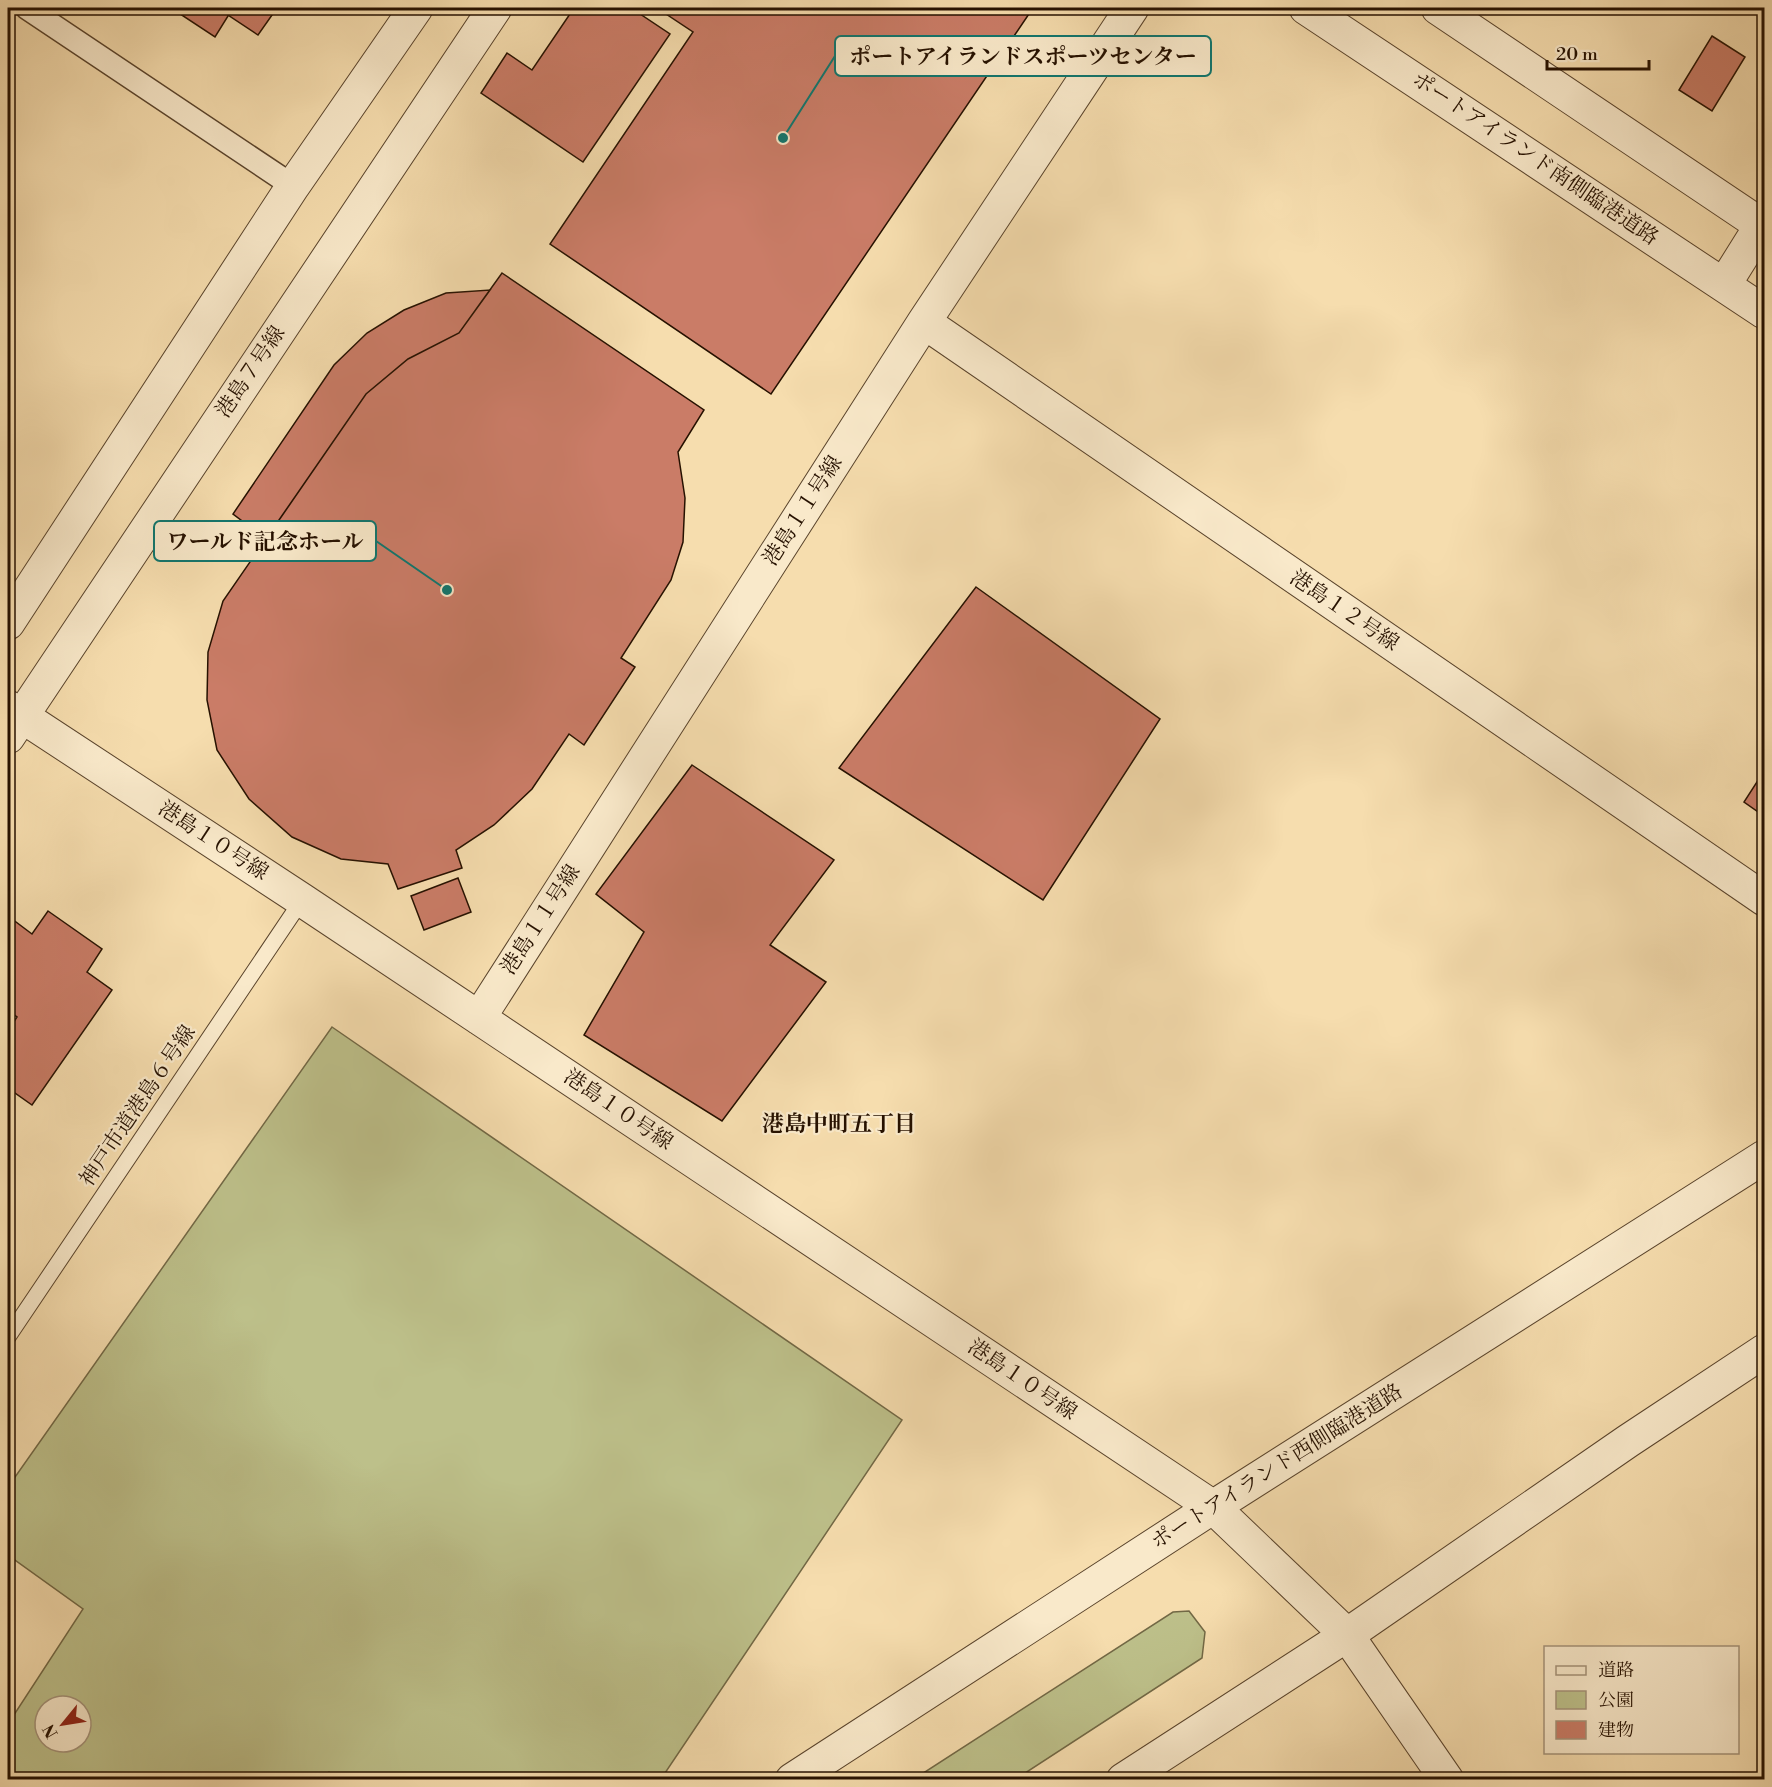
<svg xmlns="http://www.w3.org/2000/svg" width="1772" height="1787" viewBox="0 0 1772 1787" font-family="'Libre Bodoni','Noto Serif JP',serif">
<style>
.green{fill:#bdc08a;stroke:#726845;stroke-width:1.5;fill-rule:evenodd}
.building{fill:#ca7c67;stroke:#261100;stroke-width:1.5}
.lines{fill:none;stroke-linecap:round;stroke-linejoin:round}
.service-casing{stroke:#5a442c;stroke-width:17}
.pedestrian-casing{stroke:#5a442c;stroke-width:25}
.tertiary-casing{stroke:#5a442c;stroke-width:35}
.service{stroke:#f9e9ca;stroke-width:15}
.pedestrian{stroke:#f9e9ca;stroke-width:22}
.tertiary{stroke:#f9e9ca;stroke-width:33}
.labels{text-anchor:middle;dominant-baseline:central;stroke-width:4.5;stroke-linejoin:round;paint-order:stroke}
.street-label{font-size:21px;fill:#261100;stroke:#f9e9ca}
.neighbourhood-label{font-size:22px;font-weight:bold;fill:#261100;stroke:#f9e9ca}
.leader{fill:none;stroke:#0f766e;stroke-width:2}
.callout-dot{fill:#0f766e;stroke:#f9e9ca;stroke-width:2}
.callout{fill:#f9e9ca;stroke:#0f766e;stroke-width:2}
.callout-label{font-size:22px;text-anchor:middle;font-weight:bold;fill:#261100}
</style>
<rect width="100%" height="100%" fill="#f6ddae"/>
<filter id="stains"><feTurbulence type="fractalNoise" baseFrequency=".00333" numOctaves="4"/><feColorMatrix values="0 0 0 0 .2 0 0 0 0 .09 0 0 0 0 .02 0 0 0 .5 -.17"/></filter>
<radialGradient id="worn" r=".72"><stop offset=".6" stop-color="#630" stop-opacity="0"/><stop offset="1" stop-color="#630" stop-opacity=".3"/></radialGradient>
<path class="green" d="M332 1027 902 1420 661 1779 341 1780 329 1772 324 1780 8 1779V1724L83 1609 8 1555V1487ZM45 1706H81V1742H45Z
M1189 1611 1205 1632 1202 1658 1016 1779H914L1173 1612Z"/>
<path class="building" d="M171 8H233L215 37Z
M233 8H277L258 35 228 15Z
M566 8H631L670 34 583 162 481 93 507 53 532 70 572 11Z
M657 8H1033L771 394 550 244 693 32Z
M1712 36 1745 57 1712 111 1679 90Z
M502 273 704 410 678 452 685 498 683 542 671 580 621 658 635 667 584 745 569 734 532 789 494 825 456 850 462 868 398 889 388 864 341 859 292 837 249 799 217 750 207 700 208 652 223 601 366 394 408 359 459 333Z
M490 290 459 333 408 359 366 394 266 539 233 514 334 365 367 333 404 310 446 293Z
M976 587 1160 719 1043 900 839 768Z
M692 765 834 860 770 945 826 982 722 1121 584 1035 644 932 596 894Z
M1764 771V816L1744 802Z
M458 878 471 912 424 930 411 896Z
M48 911 102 949 87 972 112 990 32 1105 8 1088V1031L17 1017 8 1010V916L32 934Z"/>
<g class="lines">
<defs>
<path id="service" d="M8 1337 302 900"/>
<path id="pedestrian" d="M27 8 293 186"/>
<path id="tertiary" d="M1306 8 1764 312
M1438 8 1764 227
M1724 285 1764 221
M924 322 1764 899
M8 623 293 186 416 8
M8 707 302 900 1213 1507 1347 1635 1447 1780
M8 737 495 8
M479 1018 924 322 1132 8
M792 1780 1213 1507 1764 1157
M1123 1780 1347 1635 1628 1441 1764 1351"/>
</defs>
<use href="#service" class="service-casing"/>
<use href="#pedestrian" class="pedestrian-casing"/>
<use href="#tertiary" class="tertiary-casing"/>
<use href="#service" class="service"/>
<use href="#pedestrian" class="pedestrian"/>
<use href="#tertiary" class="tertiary"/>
</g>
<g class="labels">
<g class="street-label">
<text transform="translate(1535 159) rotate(34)">ポートアイランド南側臨港道路</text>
<text transform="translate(251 372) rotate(-56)">港島７号線</text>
<text transform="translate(803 511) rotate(-57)">港島１１号線</text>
<text transform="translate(1344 611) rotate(34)">港島１２号線</text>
<text transform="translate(213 841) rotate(33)">港島１０号線</text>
<text transform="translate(541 920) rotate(-57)">港島１１号線</text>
<text transform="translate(138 1106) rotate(-56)">神戸市道港島６号線</text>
<text transform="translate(618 1110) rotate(34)">港島１０号線</text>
<text transform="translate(1022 1380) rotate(34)">港島１０号線</text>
<text transform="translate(1277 1467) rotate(-32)">ポートアイランド西側臨港道路</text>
</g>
<g class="neighbourhood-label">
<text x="839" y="1124">港島中町五丁目</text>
</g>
</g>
<path class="leader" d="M783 138L835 56M447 590L376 541"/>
<g class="callout-dot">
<circle cx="783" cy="138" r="6"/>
<circle cx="447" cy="590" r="6"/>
</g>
<g class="callout">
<rect x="835" y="36" width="376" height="40" rx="6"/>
<rect x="154" y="521" width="222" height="40" rx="6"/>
</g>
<g class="callout-label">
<text x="1023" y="64">ポートアイランドスポーツセンター</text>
<text x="265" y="549">ワールド記念ホール</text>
</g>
<rect width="1772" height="1787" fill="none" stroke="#f6ddae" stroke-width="30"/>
<rect x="9" y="9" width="1754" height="1769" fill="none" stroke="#261100" stroke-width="3"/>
<rect x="15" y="15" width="1742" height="1757" fill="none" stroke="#261100" stroke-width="1.5"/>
<rect x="1544" y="1646" width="195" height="108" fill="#f9e9ca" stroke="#a59379" stroke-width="1.5"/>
<rect x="1556" y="1666" width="30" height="9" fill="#f9e9ca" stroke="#a59379" stroke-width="1.5"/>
<text x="1598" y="1676" font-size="18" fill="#261100">道路</text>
<rect x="1556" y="1691" width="30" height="18" fill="#bdc08a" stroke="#a59379" stroke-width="1.5"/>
<text x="1598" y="1706" font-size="18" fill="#261100">公園</text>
<rect x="1556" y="1721" width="30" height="18" fill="#ca7c67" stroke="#a59379" stroke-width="1.5"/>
<text x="1598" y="1736" font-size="18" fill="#261100">建物</text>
<g transform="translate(63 1724) rotate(240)"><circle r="28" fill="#f9e9ca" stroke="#a59379" stroke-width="1.5"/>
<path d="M0-4.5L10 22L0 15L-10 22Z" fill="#8f2418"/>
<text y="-9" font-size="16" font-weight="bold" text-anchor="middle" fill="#261100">N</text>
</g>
<path d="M1547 60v9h102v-9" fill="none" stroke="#261100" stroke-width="3"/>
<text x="1556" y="60" font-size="18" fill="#261100" stroke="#f9e9ca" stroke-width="4.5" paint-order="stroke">20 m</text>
<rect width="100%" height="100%" filter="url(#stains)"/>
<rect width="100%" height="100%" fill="url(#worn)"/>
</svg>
